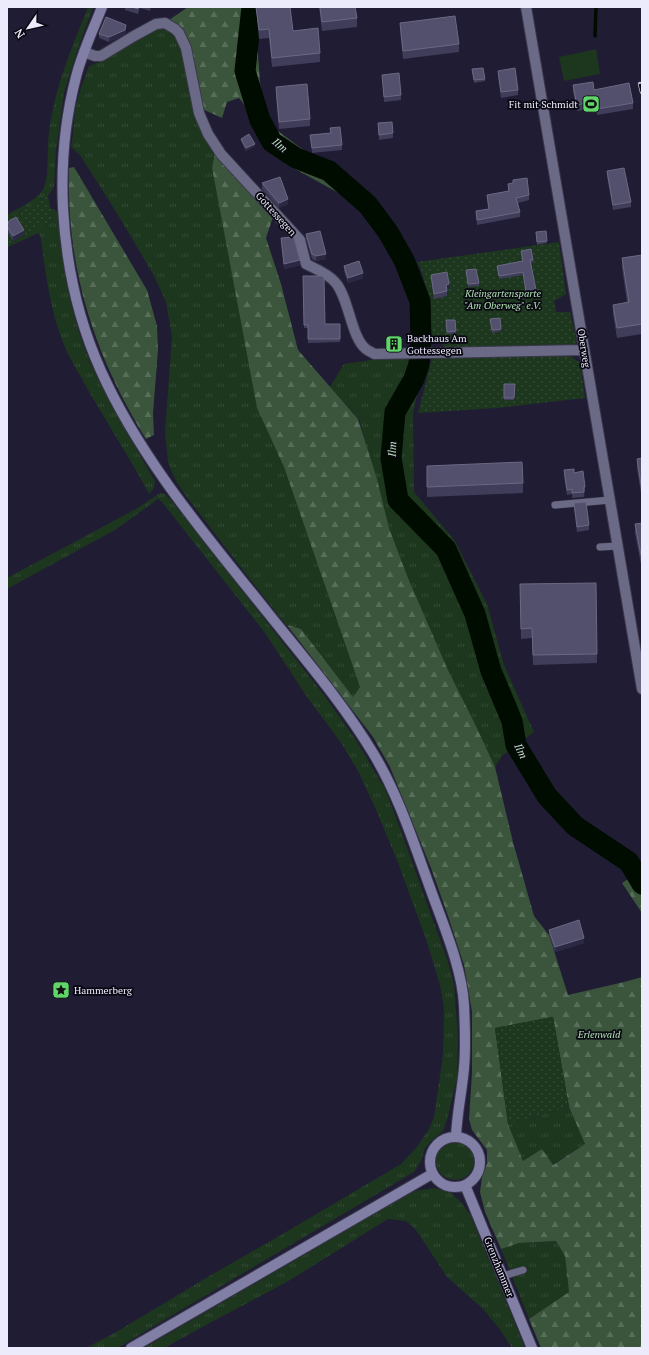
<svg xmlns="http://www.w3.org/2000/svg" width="649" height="1355" viewBox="0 0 649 1355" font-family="'PT Serif',serif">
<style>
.grass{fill:url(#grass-tufts)}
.forest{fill:url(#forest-firs);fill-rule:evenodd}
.garden{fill:url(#garden-dots)}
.pitch{fill:#1d361e}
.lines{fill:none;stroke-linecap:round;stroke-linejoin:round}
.stream{stroke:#000c00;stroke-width:3.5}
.river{stroke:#000c00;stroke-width:21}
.lane-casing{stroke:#3b384c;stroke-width:8}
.street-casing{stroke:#3b384c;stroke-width:12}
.secondary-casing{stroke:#3b384c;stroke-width:12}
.lane{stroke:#6b6a86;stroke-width:7}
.street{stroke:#6b6a86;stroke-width:10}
.secondary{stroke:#817fa6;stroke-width:10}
.rail-casing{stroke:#bab9cb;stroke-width:4.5}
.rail{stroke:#090812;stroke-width:3;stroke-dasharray:9;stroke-linecap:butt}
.wall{fill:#403d5b}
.shaded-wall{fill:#2b2844}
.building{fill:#52506c;stroke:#6a6883}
.labels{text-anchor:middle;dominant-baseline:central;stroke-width:3.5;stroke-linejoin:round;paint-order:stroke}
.poi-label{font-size:10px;fill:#ebebfb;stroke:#090812;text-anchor:start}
.street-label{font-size:10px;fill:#ebebfb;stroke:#090812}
.park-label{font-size:10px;font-style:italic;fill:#afe1b0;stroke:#090812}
.water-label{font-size:11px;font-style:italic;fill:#b6e7b6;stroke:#090812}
</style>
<defs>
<pattern id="grass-tufts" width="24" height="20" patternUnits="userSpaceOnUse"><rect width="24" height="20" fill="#1d361e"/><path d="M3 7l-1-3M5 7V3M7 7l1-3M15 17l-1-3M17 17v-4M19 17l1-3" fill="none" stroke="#334a34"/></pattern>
<pattern id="forest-firs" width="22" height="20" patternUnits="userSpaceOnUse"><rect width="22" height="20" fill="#3a553b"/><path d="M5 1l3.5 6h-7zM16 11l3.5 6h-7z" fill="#576e58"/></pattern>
<pattern id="garden-dots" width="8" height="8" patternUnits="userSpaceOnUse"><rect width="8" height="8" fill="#1d361e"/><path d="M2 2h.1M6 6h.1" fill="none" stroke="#334a34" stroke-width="1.8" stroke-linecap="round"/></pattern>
</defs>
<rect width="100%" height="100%" fill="#1f1c34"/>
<path class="grass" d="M88 7H93L76 54 64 93 56 151 54 187 48 196 7 220V215C17 209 36 200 42 191 49 182 47 157 48 145 51 96 70 52 88 7Z
M164 28 174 34 179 44 186 63 201 128 207 143 215 152 212 168 257 408 284 467 360 687 353 697 301 629 286 625 249 578 186 496 176 481 168 463 165 431 172 337 166 302 153 274 118 215 80 155 71 147C73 138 73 130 74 122 75 103 82 84 89 66L101 61 151 30Z
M51 209H54L57 212C62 269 72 326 97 377 114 413 135 446 155 481L154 488 149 494C129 456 105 420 84 383 79 373 73 364 68 354 51 317 46 278 41 238L38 233 8 247 7 245 53 220Z
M392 357 414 358 413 361 425 360 413 413 414 492 455 541 487 604 504 665 534 732 502 756 495 767 475 724 448 670 408 578 389 528 359 419 330 387 344 364Z
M160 493 165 494 170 499 324 695 356 740 385 789 401 831 448 962 454 985 458 1035 457 1078 448 1116 443 1131 432 1140 425 1148 421 1161 414 1172 117 1348H86L118 1331 206 1278 286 1232 401 1164 416 1148 429 1129 434 1117 443 1055 444 1007 440 985 426 939 398 863 378 814 359 773 342 744 307 697 265 633 162 502 158 499 115 530 7 589V578L136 509Z
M569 1107 585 1144 552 1165 523 1161 508 1124Z
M436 1161a19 19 0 1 1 38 0a19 19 0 1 1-38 0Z
M434 1188 450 1192 461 1202 471 1216 525 1348H512L501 1331 484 1310 447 1277 416 1230 406 1221 388 1219 287 1282 217 1319 164 1348H144L414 1191Z
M556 1241 565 1256 569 1292 529 1319 501 1249 519 1243Z"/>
<path class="forest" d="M188 7H256L255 16 263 120 332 171 344 196 286 164 252 125 247 108 239 98 227 102 222 118 200 108 190 52 169 20Z
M215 152 273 217 266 238 281 284 298 350 358 419 377 479 389 528 408 578 448 670 475 724 495 767 513 842 534 916 549 935 568 995 624 982 642 977V1348H541L529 1319 569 1292 565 1256 556 1241 519 1243 501 1249 485 1212 480 1192 482 1177 487 1163V1150L472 1130 469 1119 472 1073V1012L464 965 448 916 431 868 390 767 373 737 287 625 301 629 353 697 360 687 284 467 257 408 212 168ZM553 1017 569 1107 585 1144 553 1165 542 1149 523 1161 508 1124 495 1028Z
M74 167 147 290 157 326 158 350 153 413 154 435 146 439C94 355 66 268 69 168Z
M642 870V913L622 883Z"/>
<path class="garden" d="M48 196 53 220 7 245V220Z
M559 242 566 294 554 301 556 312H570L577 343 568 348 445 347 442 344 441 337H430L431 309 421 269 417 262Z
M569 355 580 363 585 398 497 408 418 413 432 358Z
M553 1017 569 1107 508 1124 495 1028Z"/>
<path class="pitch" d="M596 49 600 74 564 81 559 57Z"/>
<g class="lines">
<path class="stream" d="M595 36 596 7"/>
<path class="river" d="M252 7 245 71 260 120 272 142 296 158 329 171 368 205 388 232 404 260 420 301 421 340 419 364 414 379 395 412 391 458 398 500 446 549 475 614 491 671 512 721 516 745 547 796 575 826 629 862 642 884"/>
<defs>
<path id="lane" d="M555 505 610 500
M600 547 618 546
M503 1276 523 1270"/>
<path id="street" d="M526 7 642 689
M84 52 95 56H101L134 36 156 24 165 23 175 29 179 33 186 48 199 113 208 134 221 154 300 240 306 264C316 269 327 273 335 282 349 297 351 338 366 349 368 351 372 352 374 354L584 350"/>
<path id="secondary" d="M102 7C93 30 82 53 76 77 65 119 61 165 63 208 66 264 78 320 101 371 141 460 208 538 268 613 304 658 343 703 373 753 398 794 413 841 429 885 442 922 462 967 464 1005 465 1026 466 1047 464 1068 462 1091 457 1113 456 1136
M430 1162a25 25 0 1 1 50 0a25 25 0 1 1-50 0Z
M465 1185 532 1348
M131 1348 432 1174"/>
</defs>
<use href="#lane" class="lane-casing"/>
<use href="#street" class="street-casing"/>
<use href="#secondary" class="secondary-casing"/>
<use href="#lane" class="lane"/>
<use href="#street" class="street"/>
<use href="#secondary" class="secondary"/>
<defs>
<path id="rail" d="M640 84 642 92"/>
</defs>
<use href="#rail" class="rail-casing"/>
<use href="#rail" class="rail"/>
</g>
<path class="wall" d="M125 7H151L150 11 140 8 138 14 125 10Z
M256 7H290L293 31 320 53V62L272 67 269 38 259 39Z
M319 7H355L357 18V27L322 31Z
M400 23 459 44V52L403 59 400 30Z
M126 29 125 34 109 42 99 38V34Z
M472 69 485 79V81L474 83Z
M498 71 518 90V95L501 98 498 76Z
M382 75 401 95V100L384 102Z
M573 85 594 90 633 103V109L597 115V112L592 113 591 109 577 111 573 92Z
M276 87 310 119V126L279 129 276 95Z
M378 123 393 133V138L379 140Z
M330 128 342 145V150L312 153 310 135 330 133Z
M241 139 255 146 246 151 241 141Z
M607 171 631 202V207L613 210 607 176Z
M262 183 288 204 279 208 262 189Z
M508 184 529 195V200L518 203 520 212V217L477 225 476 211 488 209 487 195 508 191Z
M7 226 24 235 13 241 7 231Z
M536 232 547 241V243L537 245Z
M306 234 326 259 316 261 312 259 306 239Z
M281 238 300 265 284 269Z
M521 251 533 260V262L531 263 536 293 526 295 523 275 499 279 497 266 522 261Z
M642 255V334L617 338 613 314V305L627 302 622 268V258Z
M344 266 363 278 348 283 344 271Z
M466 270 479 283V286L468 287Z
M431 275 449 289H447V296L434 299 431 280Z
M303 276 325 324H340V342L308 343V328H304Z
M490 319 501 329V331L492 333Z
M446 320H455L456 334H447Z
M504 384H515L514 400H504Z
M642 458V500L637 468V459Z
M427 466 523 483V493L427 497Z
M564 470 574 473 585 487 584 497 572 498V494L567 495 564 475Z
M574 503 589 525V530L577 532 574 508Z
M642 523V570L635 533V524Z
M520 584 597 654V663L533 665 532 638 521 639Z
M549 930 584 943 555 952 549 935Z"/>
<path class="shaded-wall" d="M139 7H140V8L138 14Z
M126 25 125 34 109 42V37Z
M255 144V146L246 151V148Z
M288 199V204L279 208V203Z
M24 230V235L13 241V236Z
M326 254V259L316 261V256Z
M300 260V265L284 269V264Z
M363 273V278L348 283V278Z
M449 284V289L446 290V285Z
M584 938V943L555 952V947Z"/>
<path class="building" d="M132 7H139L138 9Z
M256 7H290L293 31 318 28 320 53 272 58 269 29 259 30Z
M320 7H355L357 18 322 22Z
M455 16 459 44 403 51 400 23Z
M106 17 126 25 125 30 109 37 99 34Z
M483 68 485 79 474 80 472 69Z
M515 68 518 90 501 92 498 71Z
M399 73 401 95 384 97 382 75Z
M593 82 594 90 629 83 633 103 597 109V106L592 107 591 102 577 105 573 85Z
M307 84 310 119 279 122 276 87Z
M392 122 393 133 379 135 378 123Z
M340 127 342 145 312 148 310 135 331 133 330 128Z
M249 134 255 144 246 148 241 139Z
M624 168 631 202 613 205 607 171Z
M280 177 288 199 279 203 262 183Z
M527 178 529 195 516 198 520 212 477 220 476 211 489 209 487 195 509 191 508 184 513 183V180Z
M16 217 24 230 13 236 7 226 9 221Z
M320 231 326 254 316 256 312 254 306 234Z
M546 231 547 241 537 242 536 232Z
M293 237 294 238 300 260 284 264 281 238Z
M531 249 533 260H530L536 290 526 292 523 272 499 276 497 266 523 261 521 251Z
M642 255V324L617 328 613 305 629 302 622 258Z
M359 261 363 273 348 278 344 266Z
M476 269 479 283 468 284 466 270Z
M447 272 449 284 446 285 447 291 434 294 431 275Z
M303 276H322L324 278 325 324H340V339H308V325H304Z
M500 318 501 329 492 330 490 319Z
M446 320H455L456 331 447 332Z
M504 384H515L514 398H504Z
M642 458V491L637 459Z
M522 462 523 483 427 487V466Z
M574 469V473L583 471 585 487H584V492L572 493V489L567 490 564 470Z
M586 502 589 525 577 527 574 503Z
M642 523V560L635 524Z
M596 583 597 654 533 655 532 628 521 629 520 584Z
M579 920 584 938 555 947 549 930Z"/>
<defs>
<symbol id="stadium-square" viewBox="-11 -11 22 22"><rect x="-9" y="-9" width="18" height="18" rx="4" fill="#61d56a" stroke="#090812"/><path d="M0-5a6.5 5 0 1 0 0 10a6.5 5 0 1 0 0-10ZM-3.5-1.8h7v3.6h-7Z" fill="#111"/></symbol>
<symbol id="building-square" viewBox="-11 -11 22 22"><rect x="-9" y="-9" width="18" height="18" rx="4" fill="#61d56a" stroke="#090812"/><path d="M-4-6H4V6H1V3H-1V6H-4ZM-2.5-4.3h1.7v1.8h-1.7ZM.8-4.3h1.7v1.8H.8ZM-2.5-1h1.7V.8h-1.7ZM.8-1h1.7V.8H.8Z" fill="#111"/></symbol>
<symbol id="sight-square" viewBox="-11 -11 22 22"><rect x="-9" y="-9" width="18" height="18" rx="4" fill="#61d56a" stroke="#090812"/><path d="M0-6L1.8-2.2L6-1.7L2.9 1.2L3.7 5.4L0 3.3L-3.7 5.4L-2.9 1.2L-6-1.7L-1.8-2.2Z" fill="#111"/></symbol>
</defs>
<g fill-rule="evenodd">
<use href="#stadium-square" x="581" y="94" width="20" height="20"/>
<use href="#building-square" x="384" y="334" width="20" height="20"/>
<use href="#sight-square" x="51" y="980" width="20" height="20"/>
</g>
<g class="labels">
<g class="poi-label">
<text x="578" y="104" text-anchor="end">Fit mit Schmidt</text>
<text x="407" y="338">Backhaus Am<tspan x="407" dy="12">Gottessegen</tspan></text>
<text x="74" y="990">Hammerberg</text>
</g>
<g class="street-label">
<text transform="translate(276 214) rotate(48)">Gottessegen</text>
<text transform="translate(584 348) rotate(81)">Oberweg</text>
<text transform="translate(499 1267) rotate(68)">Grenzhammer</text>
</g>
<g class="park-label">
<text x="503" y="293">Kleingartensparte<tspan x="503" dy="12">"Am Oberweg" e.V.</tspan></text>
<text x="599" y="1034">Erlenwald</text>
</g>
<g class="water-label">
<text transform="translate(280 145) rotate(40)">Ilm</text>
<text transform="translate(392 449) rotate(-88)">Ilm</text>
<text transform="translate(521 751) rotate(64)">Ilm</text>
</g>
</g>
<rect width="649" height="1355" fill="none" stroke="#ebebfb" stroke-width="16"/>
<g transform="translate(28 28) rotate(236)" stroke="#090812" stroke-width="3" paint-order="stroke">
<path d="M0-3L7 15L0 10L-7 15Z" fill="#ebebfb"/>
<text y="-6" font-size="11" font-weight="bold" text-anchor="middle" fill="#ebebfb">N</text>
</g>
</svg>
